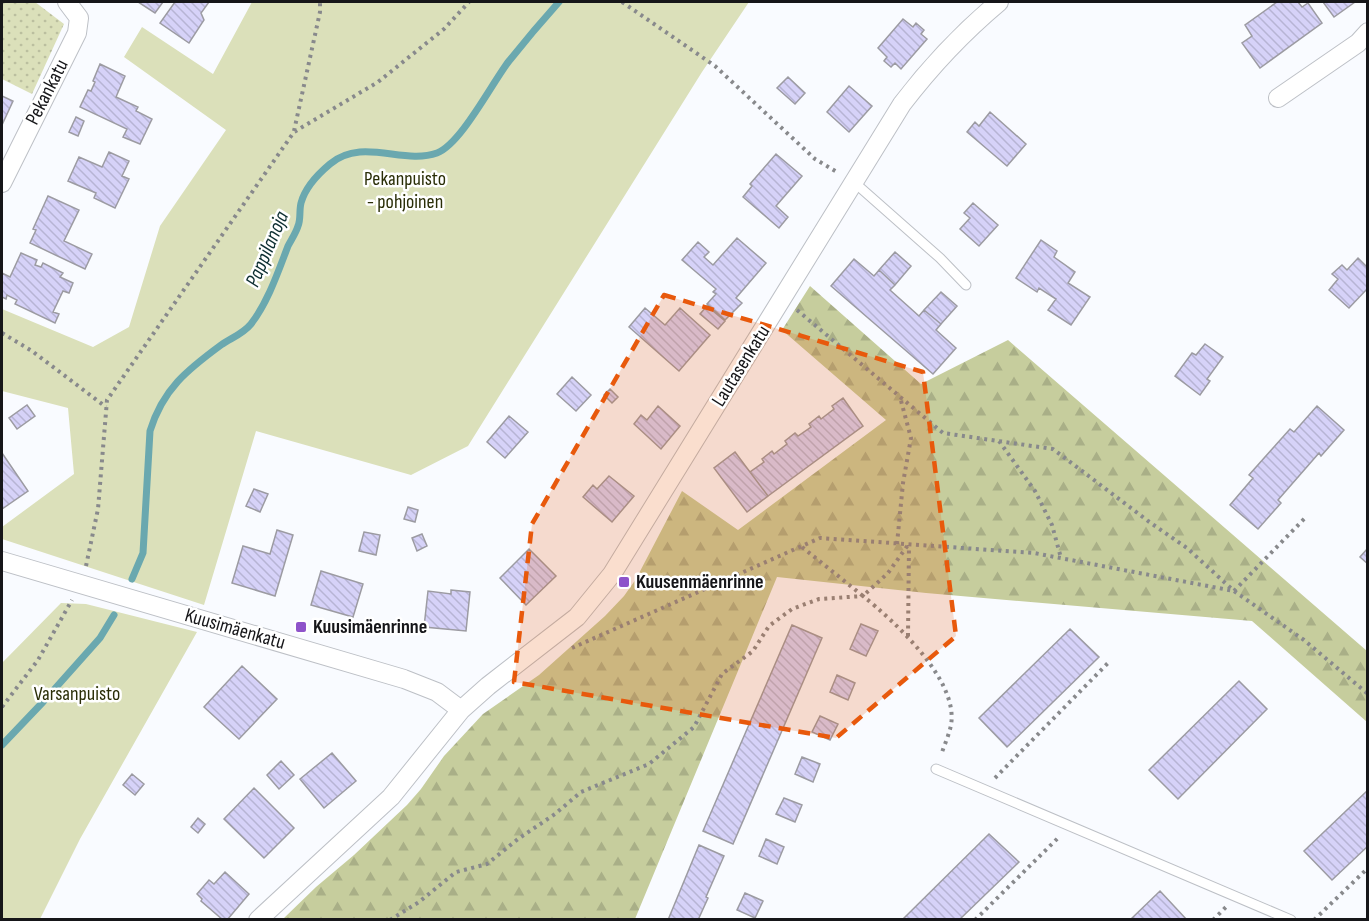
<svg xmlns="http://www.w3.org/2000/svg" width="1369" height="921" viewBox="0 0 1369 921" font-family="'Sofia Sans Condensed',sans-serif">
<style>
.grass{fill:url(#grass-dots)}
.forest{fill:url(#forest-firs)}
.park{fill:#dbe0ba}
.lines{fill:none;stroke-linecap:round;stroke-linejoin:round}
.stream{stroke:#6aa8af;stroke-width:7}
.building{fill:url(#building-back-hatch);stroke:#9c9ba2;stroke-width:1.5}
.service-casing{stroke:#bdc0c6;stroke-width:11}
.minor-casing{stroke:#bdc0c6;stroke-width:20}
.path{stroke:#88898c;stroke-width:4;stroke-dasharray:3 4.5;stroke-linecap:butt}
.service{stroke:#fff;stroke-width:9}
.minor{stroke:#fff;stroke-width:18}
.marked{fill:#e8590c;fill-opacity:0.2;stroke:#e8590c;stroke-width:4.5;stroke-dasharray:12 8;stroke-linejoin:round}
.poi-dot{fill:#8e53ca;stroke:#fff;stroke-width:2}
.labels{text-anchor:middle;dominant-baseline:central;stroke-width:5;stroke-linejoin:round;paint-order:stroke}
.street-label{font-size:20px;fill:#161619;stroke:#fff}
.park-label{font-size:20px;fill:#2a2e07;stroke:#fff}
.poi-label{font-size:20px;font-weight:bold;fill:#161619;stroke:#fff;text-anchor:start}
.water-label{font-size:21px;font-style:italic;fill:#0e2f32;stroke:#fff}
</style>
<defs>
<pattern id="grass-dots" width="8" height="8" patternUnits="userSpaceOnUse" patternTransform="scale(1.5)"><rect width="8" height="8" fill="#dbe0ba"/><path d="M2 2h.1M6 6h.1" fill="none" stroke="#bbbf9f" stroke-width="1.8" stroke-linecap="round"/></pattern>
<pattern id="forest-firs" width="22" height="20" patternUnits="userSpaceOnUse" patternTransform="scale(1.5)"><rect width="22" height="20" fill="#c6cd9d"/><path d="M5 1l3.5 6h-7zM16 11l3.5 6h-7z" fill="#a9af87"/></pattern>
<pattern id="building-back-hatch" width="6" height="6" patternUnits="userSpaceOnUse" patternTransform="scale(1.5)"><rect width="6" height="6" fill="#d6d2f8"/><path d="M-1 5l2 2M0 0l6 6M5-1l2 2" fill="none" stroke="#b7b4d4"/></pattern>
</defs>
<rect width="100%" height="100%" fill="#f9fbff"/>
<path class="grass" d="M2 2H35L64 24 32 94 2 79Z"/>
<path class="forest" d="M810 286 921 384 1008 340 1367 651V722L1252 621 926 593 777 577 635 919H283L316 887 354 855 407 805 421 789 444 756 483 714 539 675 605 616 624 596 636 579 682 491 738 530 886 420 782 330Z"/>
<path class="park" d="M252 2H749L702 72 468 446 411 475 256 431 204 605 2 539V527L74 474 68 408 2 391V309L93 347 129 327 160 226 226 130 124 57 142 27 213 74Z
M61 603 86 604 197 632 80 839 40 919H2V663Z"/>
<g class="lines">
<path class="stream" d="M132 579 143 553 150 431C163 389 187 370 221 345 231 338 243 334 251 324 268 302 278 272 288 246 291 240 296 233 298 226 301 219 299 211 301 203 305 188 318 174 330 164 362 137 403 165 437 153 461 144 492 83 509 61 525 41 542 21 559 2
M2 745 43 702 100 638 114 615"/>
</g>
<path class="building" d="M138 2H163L155 13Z
M175 2H209L201 13 204 20 189 43 160 23Z
M1277 2H1298L1302 7 1308 3 1322 23 1260 68 1242 43 1252 36 1245 25Z
M1323 2H1355L1334 17Z
M903 19 913 27 916 23 924 30 921 34 927 39 901 69 895 63 891 67 884 61 887 57 878 48Z
M100 64 125 76 116 97 138 107 136 111 152 119 140 144 123 137 127 129 80 107 88 90 91 91 95 82 93 81Z
M788 77 805 93 795 104 777 88Z
M849 86 872 106 849 132 827 112Z
M2 96 13 101 2 125Z
M990 112 1026 144 1007 166 967 132 975 122 979 126Z
M76 117 84 121 78 136 69 132Z
M109 152 129 161 122 176 129 179 115 208 94 198 96 193 68 181 79 157 102 167Z
M776 154 802 176 776 206 788 217 779 228 743 197 752 186 750 184Z
M48 196 79 210 64 241 92 254 85 269 30 243 36 230 33 229Z
M973 203 998 225 979 246 960 229 970 218 964 213Z
M737 238 766 263 736 298 742 303 725 320 707 304 716 294 713 292 716 289 682 260 698 242 709 252 704 257 713 265Z
M1041 240 1057 251 1054 257 1075 272 1068 283 1090 297 1071 325 1048 310 1056 299 1039 288 1037 292 1016 278Z
M895 252 911 266 895 285 879 270Z
M21 253 37 260 35 265 41 267 43 263 63 273 60 277 73 283 69 293 63 291 53 312 59 314 55 323 15 304 17 300 7 295 6 299 2 297V273L10 277Z
M1358 258 1368 268V288L1349 308 1329 290 1338 279 1332 274 1342 265 1347 270Z
M854 259 874 276 879 270 895 285 890 290 919 316 924 310 941 324 936 330 956 348 933 374 831 286Z
M941 292 957 306 941 324 924 310Z
M707 306 725 321 718 329 700 314Z
M645 308 665 325 680 308 710 335 679 371 629 327Z
M1205 344 1223 357 1207 379 1210 381 1200 395 1175 376 1192 353 1196 355Z
M572 377 591 395 576 411 557 394Z
M610 389 618 397 612 403 604 395Z
M843 398 863 426 768 496 750 472 764 462 762 459 772 451 774 454 787 444 785 441 795 433 798 436 811 427 809 424 819 416 821 419 834 409 832 406Z
M27 405 35 416 17 429 9 418Z
M658 406 680 426 661 449 634 424 641 415 647 420Z
M1317 406 1344 430 1321 456 1319 453 1278 500 1281 503 1258 529 1230 505 1253 478 1249 475 1290 429 1294 432Z
M509 416 528 432 505 458 487 442Z
M735 452 768 496 747 512 714 468Z
M2 453 28 491 2 509Z
M609 476 634 496 612 522 583 497 593 485 597 489Z
M254 489 268 494 260 512 246 506Z
M408 507 418 510 415 522 404 519Z
M277 530 293 535 275 596 232 583 243 546 270 554Z
M364 532 380 535 376 555 359 551Z
M422 534 427 546 417 551 412 538Z
M1368 548V564L1360 557Z
M529 549 556 576 526 605 500 578Z
M321 571 363 584 353 617 311 605Z
M451 590 470 592 466 631 424 627 428 591 451 594Z
M861 624 878 631 866 656 850 649Z
M792 625 822 638 733 844 703 831Z
M1070 629 1099 657 1007 747 979 718Z
M242 666 277 699 239 739 204 707Z
M837 675 855 683 848 700 830 692Z
M1239 681 1267 709 1178 799 1149 770Z
M820 716 838 724 830 740 812 732Z
M332 753 356 781 324 808 300 779Z
M802 757 820 764 813 782 795 774Z
M281 761 294 775 279 789 267 775Z
M132 774 144 784 135 795 123 785Z
M254 788 294 828 264 858 224 819Z
M1368 790V846L1332 880 1304 851Z
M784 798 802 805 795 822 776 814Z
M198 818 205 824 198 833 191 827Z
M989 834 1019 862 959 920H902Z
M766 839 784 847 777 864 759 856Z
M699 845 724 856 706 897 708 898 698 920H668Z
M225 872 249 894 227 920H223L201 901 202 899 197 894 209 880 214 884Z
M1160 891 1187 920H1130Z
M745 893 763 901 755 918 737 910Z"/>
<g class="lines">
<defs>
<path id="service" d="M855 183 940 258 966 285
M936 769 1291 920"/>
<path id="minor" d="M1278 98 1358 43 1368 32
M2 183 77 33 79 18 67 2
M2 561 404 679 437 692 461 710
M258 920 391 797 461 710 488 686 577 617 612 574 902 104C931 66 962 33 999 2"/>
</defs>
<use href="#service" class="service-casing"/>
<use href="#minor" class="minor-casing"/>
<path class="path" d="M622 2 715 66 815 159 837 172
M294 131 320 12V2
M797 310 943 433 1053 449 1148 521 1187 548 1234 591 1304 640 1368 694
M2 333 32 351 106 407
M999 441 1035 491 1052 525 1061 558
M897 544 903 483 911 438 900 397
M802 547 863 596 888 573 908 545
M86 566 98 509 107 400 294 132 378 82 444 29 469 2
M1234 591 1305 518
M908 636 909 545
M572 648 820 538 1034 553 1234 591
M2 707 38 660 72 600
M995 778 1109 662
M390 920 419 902 456 872 487 864 518 839 555 814 581 792 649 764 694 727 722 674 753 651 769 626 792 609 819 599 863 596C894 621 959 680 951 725 949 735 944 746 941 755
M975 920 1059 837
M1213 920 1226 907
M1314 920 1368 868"/>
<use href="#service" class="service"/>
<use href="#minor" class="minor"/>
</g>
<path class="marked" d="M664 295 923 372 956 636 836 738 514 682 532 524Z"/>
<g class="poi-dot">
<rect x="618" y="576" width="12" height="12" rx="3"/>
<rect x="295" y="621" width="12" height="12" rx="3"/>
</g>
<g class="labels">
<g class="street-label">
<text transform="translate(47 92) rotate(-63)">Pekankatu</text>
<text transform="translate(741 366) rotate(-58)">Lautasenkatu</text>
<text transform="translate(235 629) rotate(16)">Kuusimäenkatu</text>
</g>
<g class="park-label">
<text x="405" y="179">Pekanpuisto<tspan x="405" dy="23">- pohjoinen</tspan></text>
<text x="77" y="694">Varsanpuisto</text>
</g>
<g class="poi-label">
<text x="636" y="582">Kuusenmäenrinne</text>
<text x="313" y="627">Kuusimäenrinne</text>
</g>
<g class="water-label">
<text transform="translate(267 249) rotate(-67)">Pappilanoja</text>
</g>
</g>
<rect width="1369" height="921" fill="none" stroke="#161619" stroke-width="6"/>
</svg>
